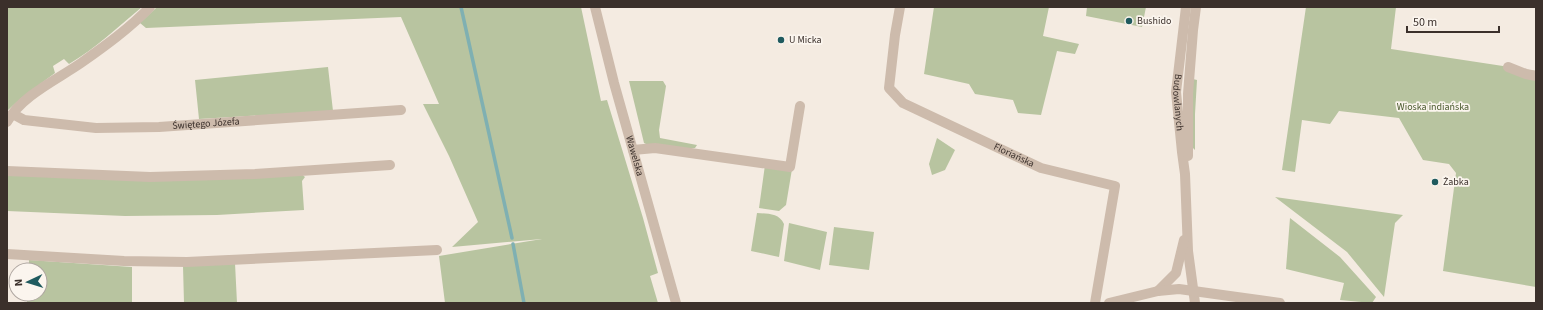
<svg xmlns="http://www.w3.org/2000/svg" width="1543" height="310" viewBox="0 0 1543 310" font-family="'Source Sans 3',sans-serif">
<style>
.green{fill:#b8c4a0}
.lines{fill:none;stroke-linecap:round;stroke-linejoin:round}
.stream{stroke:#7fb0b2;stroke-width:3.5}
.minor{stroke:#cdbbac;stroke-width:10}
.poi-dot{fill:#1f5a5e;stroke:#fbf5ee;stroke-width:1.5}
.labels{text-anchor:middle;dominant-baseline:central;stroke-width:3.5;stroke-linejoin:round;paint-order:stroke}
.poi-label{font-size:10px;fill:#3b302b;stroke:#fbf5ee;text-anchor:start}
.street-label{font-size:10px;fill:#3b302b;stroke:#fbf5ee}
.park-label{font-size:10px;fill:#4a5a2e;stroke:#fbf5ee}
</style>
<rect width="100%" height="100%" fill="#f4ebe1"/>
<path class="green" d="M7 7H142C118 27 96 48 69 64L64 59 53 66 55 73 20 99 7 111Z
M157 7H581L601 101 607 100 643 218 658 273 650 276 658 303H445L439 256 542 239 452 247 478 222 449 156 423 104H439L401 17 146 28 140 23Z
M934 7H1049L1043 36 1079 44 1075 54 1057 51 1041 115 1018 113 1013 100 975 94 969 84 924 74Z
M1087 7H1146L1142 27 1086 16Z
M1306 7H1396L1391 49 1536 71V287L1443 271 1456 173 1449 164 1423 160 1399 118 1339 111 1330 124 1302 120 1295 172 1282 170Z
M328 67 333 111 199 119 195 80Z
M1193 79 1197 80 1195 114V150L1191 146Z
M629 81H663L666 86 659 130 660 138 697 145 695 148 687 149 648 145 644 143Z
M937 138 955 150 945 170 932 175 929 164Z
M765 165 792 169 786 205 779 211 759 208Z
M300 173 305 177 302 181 304 210 217 215 125 216 7 211V174Z
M1275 197 1403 215 1395 223 1384 297 1347 252Z
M757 213C768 214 779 213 784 224L779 257 751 251Z
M1290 218 1340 257 1376 297 1372 303 1340 300 1344 283 1286 269Z
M789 223 827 232 820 270 784 261Z
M834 227 874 232 869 270 829 265Z
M29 260 132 267V303H27V294H40V270H29Z
M235 263 237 303H184L183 266Z"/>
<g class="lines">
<path class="stream" d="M461 7 512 238
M513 244 524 303"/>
<g class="minor">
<path id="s1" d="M595 7 614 83 676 303"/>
<path id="s2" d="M900 7 895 35 889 88 903 103 1041 168 1115 186 1095 303"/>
<path id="s3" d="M1186 7 1176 92 1182 152 1185 174 1188 251 1195 303"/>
<path d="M1508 67 1526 74 1536 76"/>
<path id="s4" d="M13 114 24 120 96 128 159 127 401 110"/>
<path d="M7 122C21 96 58 79 81 63 105 46 130 28 150 7"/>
<path d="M633 150 655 148 790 167 800 106"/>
<path d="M1188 156V94L1193 30 1196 7"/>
<path d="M7 171 150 177 255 174 390 165"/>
<path d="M7 254 124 261 187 262 437 250"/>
<path d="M1158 291 1176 273 1184 240"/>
<path d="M1109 303 1158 291 1179 289 1280 303"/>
</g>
</g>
<g class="poi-dot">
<circle cx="1129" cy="21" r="4"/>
<circle cx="781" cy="40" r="4"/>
<circle cx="1435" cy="182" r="4"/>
</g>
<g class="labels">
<g class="poi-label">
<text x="1137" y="21">Bushido</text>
<text x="789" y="40">U Micka</text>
<text x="1443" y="182">Żabka</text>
</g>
<g class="street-label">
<text stroke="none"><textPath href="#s3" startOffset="96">Budowlanych</textPath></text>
<text stroke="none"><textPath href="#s4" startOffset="195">Świętego Józefa</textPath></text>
<text stroke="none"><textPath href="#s1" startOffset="154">Wawelska</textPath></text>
<text stroke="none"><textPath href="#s2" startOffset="225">Floriańska</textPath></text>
</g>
<g class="park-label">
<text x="1433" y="107">Wioska indiańska</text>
</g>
</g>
<rect width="1543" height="310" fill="none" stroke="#3b302b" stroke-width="16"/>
<g transform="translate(28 282) rotate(266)"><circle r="19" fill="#fbf5ee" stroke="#aea6a0"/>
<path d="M0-3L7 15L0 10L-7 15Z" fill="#1f5a5e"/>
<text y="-6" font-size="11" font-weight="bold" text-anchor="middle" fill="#3b302b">N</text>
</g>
<path d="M1407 26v6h92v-6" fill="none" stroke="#3b302b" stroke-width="2"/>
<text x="1413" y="26" font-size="12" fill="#3b302b" stroke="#fbf5ee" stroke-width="3" paint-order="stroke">50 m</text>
</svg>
